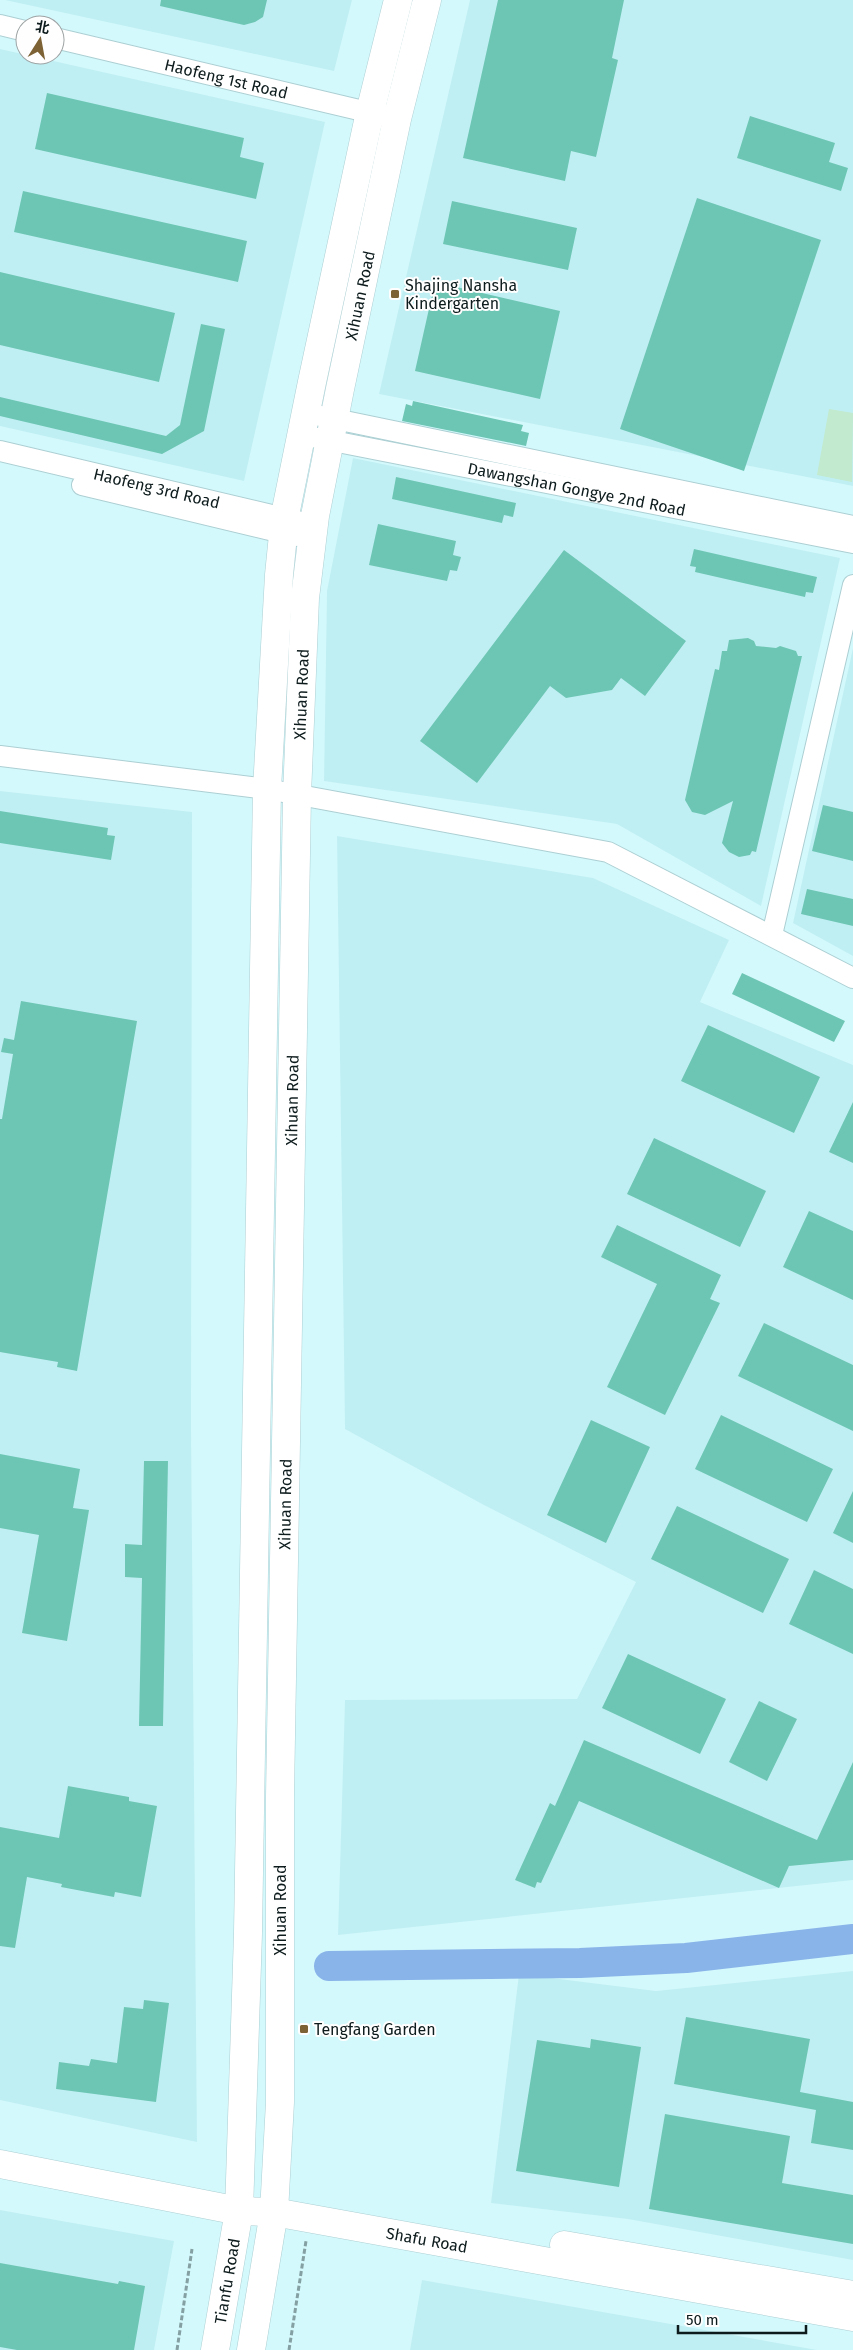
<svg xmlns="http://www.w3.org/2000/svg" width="853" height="2350" viewBox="0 0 853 2350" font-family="'Fira Sans','Noto Sans SC',sans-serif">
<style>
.built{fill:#c0eff3}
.green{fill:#c1eace}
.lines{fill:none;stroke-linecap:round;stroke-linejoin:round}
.river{stroke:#89b4e9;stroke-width:30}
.building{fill:#6dc6b4}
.street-casing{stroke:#accfd3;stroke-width:22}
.secondary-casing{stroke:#accfd3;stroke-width:29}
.primary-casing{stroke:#accfd3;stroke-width:29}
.path{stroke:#84a0a2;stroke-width:3;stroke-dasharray:5 2.5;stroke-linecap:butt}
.street{stroke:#fff;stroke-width:20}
.secondary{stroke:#fff;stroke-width:28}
.primary{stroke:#fff;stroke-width:28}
.poi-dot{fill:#7c6234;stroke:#fefefe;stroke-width:2}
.labels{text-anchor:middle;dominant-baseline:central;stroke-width:4;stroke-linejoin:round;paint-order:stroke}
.street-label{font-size:16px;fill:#0d1b1c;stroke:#fefefe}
.poi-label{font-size:16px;fill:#0d1b1c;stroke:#fefefe;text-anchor:start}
</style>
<rect width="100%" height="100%" fill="#d4f9fc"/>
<path class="built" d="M5 0H352L334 71Z
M470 0H853V486L379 394Z
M0 49 325 122 244 481 0 426Z
M353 458 840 558 761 906 617 824 324 781 327 591Z
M853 648V956L793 923Z
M0 791 192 812 191 1424 197 2142 0 2100Z
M337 836 593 878 729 940 700 1002 853 1065V1880L338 1935 345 1700 577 1699 636 1582 482 1504 345 1429Z
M853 1971V2260L628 2219 491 2203 519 1974 656 1991Z
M0 2210 174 2241 154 2350H0Z
M422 2280 817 2350H410Z"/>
<path class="green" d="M829 409 853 413 852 482 817 475Z"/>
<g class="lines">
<path class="river" d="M329 1966 580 1963 686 1958 853 1939"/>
</g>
<path class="building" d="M161 0H267L263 17 255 22 244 25 160 6Z
M498 0H624L612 58 618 60 596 157 571 151 565 181 463 158Z
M47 93 244 138 240 157 264 163 256 199 35 149Z
M750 116 835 143 829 162 848 168 841 191 737 158Z
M23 191 247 241 238 282 14 232Z
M697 198 821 240 744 471 620 429Z
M452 201 577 228 568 270 443 244Z
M0 272 175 313 159 382 0 345Z
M435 282 560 311 540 399 415 371Z
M201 324 225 329 204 431 162 454 0 416V397L166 436 180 425Z
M413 401 523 425 521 431 529 433 526 446 402 421 406 404 412 406Z
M396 477 516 503 513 517 504 515 502 523 392 499Z
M378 524 456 541 453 555 461 557 457 571 450 570 447 581 369 565Z
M694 549 817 577 813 593 806 592 805 597 695 572 696 567 690 566Z
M564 550 686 641 645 696 621 678 612 690 566 698 550 686 477 783 420 741Z
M748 638 754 641 756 646 776 648 780 646 796 651 798 656H802L756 852 752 851 750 855 739 857 729 852 722 843 733 801 705 815 692 812 685 800 715 669 719 670 722 651H727L729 640Z
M823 805 853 812V861L812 851Z
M0 811 108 828 107 835 115 836 111 860 0 843Z
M807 889 853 899V926L801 914Z
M742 973 845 1021 834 1042 732 994Z
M21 1001 137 1021 77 1371 57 1367 58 1362 0 1352V1119H2L13 1054 1 1052 4 1038 14 1040Z
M708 1025 820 1077 794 1133 681 1081Z
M853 1102V1163L829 1152Z
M654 1138 766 1191 740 1247 627 1194Z
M809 1211 853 1231V1300L783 1267Z
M617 1225 721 1275 710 1299 720 1303 665 1415 607 1387 657 1284 601 1257Z
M764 1323 853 1365V1431L738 1376Z
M721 1415 833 1469 807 1522 695 1469Z
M591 1420 650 1447 606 1543 547 1515Z
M0 1454 80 1469 73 1508 89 1510 67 1641 22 1633 39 1535 0 1528Z
M144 1461H168L163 1726H139L142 1578 125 1577V1544L142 1545Z
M853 1491V1543L833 1533Z
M677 1506 789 1559 763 1613 651 1559Z
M814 1570 853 1589V1654L789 1624Z
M628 1654 726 1699 700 1754 602 1708Z
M759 1701 797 1719 767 1781 729 1762Z
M584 1740 817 1840 853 1762V1860L789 1866 779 1888 579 1801 541 1883 537 1882 535 1888 515 1880 550 1803 555 1806Z
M68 1786 129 1797V1801L157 1806 141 1897 115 1892 114 1897 61 1887 62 1884 27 1877 15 1948 0 1946V1827L59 1838Z
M144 2000 169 2003 156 2102 56 2089 59 2062 89 2066 91 2059 117 2063 124 2007 143 2009Z
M686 2017 810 2039 800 2092 853 2102V2150L811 2143 816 2110 674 2084Z
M591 2039 641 2047 619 2187 516 2171 537 2040 590 2048Z
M665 2114 790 2136 782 2183 853 2195V2244L649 2209Z
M0 2263 118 2284 119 2281 145 2286 134 2350H17L0 2347Z"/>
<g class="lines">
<defs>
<g id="street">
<path d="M0 25 25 31"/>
<path id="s1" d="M55 38 397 119"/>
<path d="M306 413 853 526"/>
<path id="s2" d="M302 435 853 543"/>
<path id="s3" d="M0 451 314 525"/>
<path d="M82 485 295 536"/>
<path d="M0 756 267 789 608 852 853 978"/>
<path d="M772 935 853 585"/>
</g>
<g id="secondary">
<path id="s4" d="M0 2164 239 2211 274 2212 853 2317"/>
<path d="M564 2245 853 2295"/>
</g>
<g id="primary">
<path id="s5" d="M215 2350 239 2211 248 1933 267 789 279 575 285 515 312 382 370 112 398 0"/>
<path id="s6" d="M251 2350 274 2212 280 2102V1796L297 795 305 598 315 516 340 389 397 119 427 0"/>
</g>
</defs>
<use href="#street" class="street-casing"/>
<use href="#secondary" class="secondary-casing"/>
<use href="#primary" class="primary-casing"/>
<path class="path" d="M177 2350 192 2249
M289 2350 306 2241"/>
<use href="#street" class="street"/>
<use href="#secondary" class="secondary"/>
<use href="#primary" class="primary"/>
</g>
<g class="poi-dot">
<rect x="390" y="289" width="10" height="10" rx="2.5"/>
<rect x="299" y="2024" width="10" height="10" rx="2.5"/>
</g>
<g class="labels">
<g class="street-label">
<text stroke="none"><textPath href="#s1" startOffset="176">Haofeng 1st Road</textPath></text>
<text stroke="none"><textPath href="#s6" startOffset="2062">Xihuan Road</textPath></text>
<text stroke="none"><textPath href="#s3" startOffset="161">Haofeng 3rd Road</textPath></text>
<text stroke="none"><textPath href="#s2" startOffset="280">Dawangshan Gongye 2nd Road</textPath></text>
<text stroke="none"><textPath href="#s6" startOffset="1658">Xihuan Road</textPath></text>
<text stroke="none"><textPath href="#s6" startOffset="1252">Xihuan Road</textPath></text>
<text stroke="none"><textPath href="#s6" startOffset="848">Xihuan Road</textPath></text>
<text transform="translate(280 1910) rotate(-90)">Xihuan Road</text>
<text stroke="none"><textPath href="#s4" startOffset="434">Shafu Road</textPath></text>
<text stroke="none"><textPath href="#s5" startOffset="70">Tianfu Road</textPath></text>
</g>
<g class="poi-label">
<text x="405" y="285">Shajing Nansha<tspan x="405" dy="18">Kindergarten</tspan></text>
<text x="314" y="2029">Tengfang Garden</text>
</g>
</g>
<g transform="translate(40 40) rotate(11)"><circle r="24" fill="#fefefe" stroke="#9ea3a4"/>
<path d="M0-4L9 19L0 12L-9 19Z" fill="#7c6234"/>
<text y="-8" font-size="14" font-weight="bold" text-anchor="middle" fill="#0d1b1c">北</text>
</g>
<path d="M678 2325v8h128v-8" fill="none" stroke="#0d1b1c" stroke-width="2.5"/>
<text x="686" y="2325" font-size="15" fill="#0d1b1c" stroke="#fefefe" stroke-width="4" paint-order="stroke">50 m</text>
</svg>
